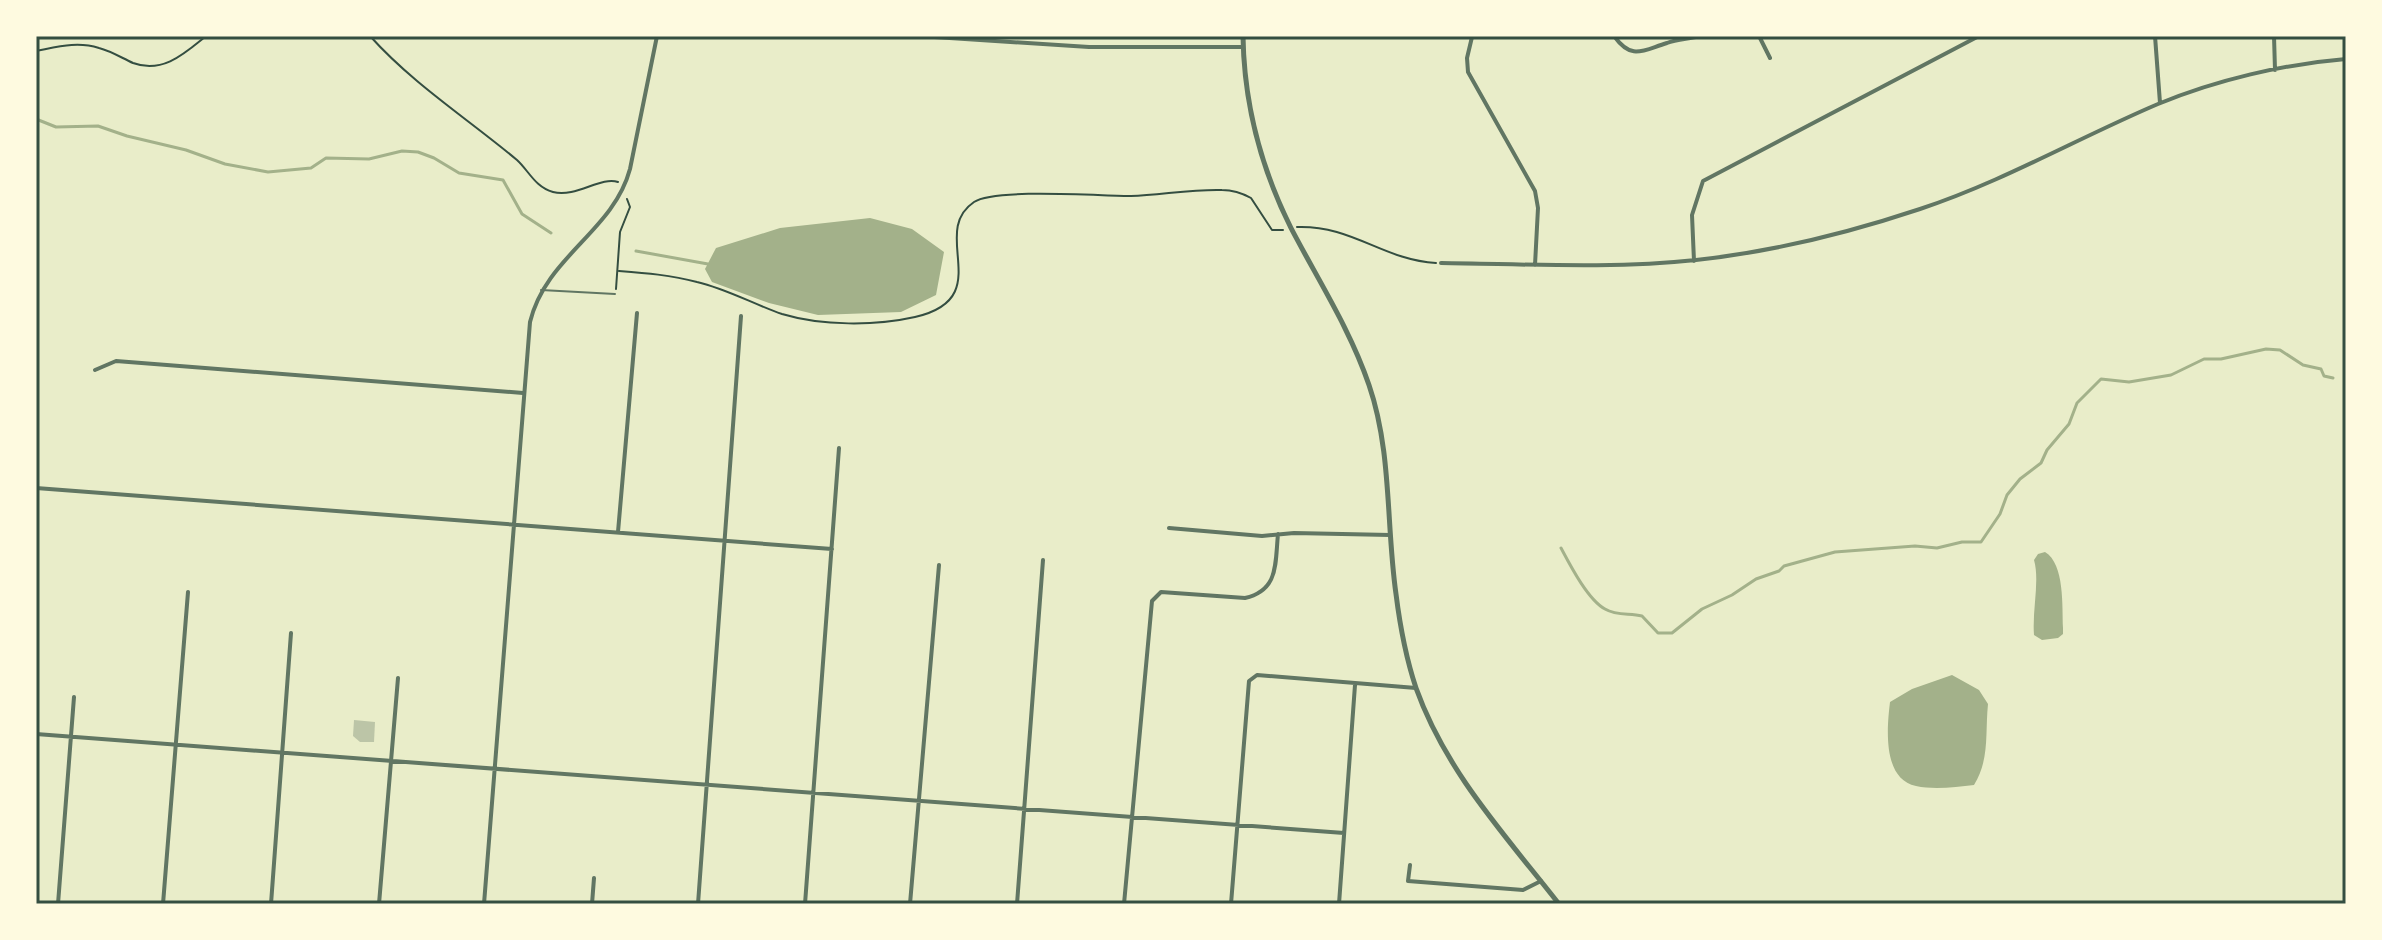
<svg xmlns="http://www.w3.org/2000/svg" width="2382" height="940" viewBox="0 0 2382 940" font-family="Helvetica,sans-serif">
<style>
.water{fill:#a3b18a}
.lines{fill:none;stroke-linecap:round;stroke-linejoin:round}
.stream{stroke:#a3b18a;stroke-width:3}
.building{fill:#bcc5a7}
.path{stroke:#344e41;stroke-width:2}
.service{stroke:#617663;stroke-width:2}
.minor{stroke:#617663;stroke-width:4}
.tertiary{stroke:#617663;stroke-width:5}
.neatline{fill:none;stroke:#344e41;stroke-width:3}
</style>
<rect width="100%" height="100%" fill="#e9edc9"/>
<path class="water" d="M870 218 912 229 944 252 936 295 901 312 818 315 769 303 712 282 705 269 716 248 780 228Z
M2045 552C2065 564 2062 607 2063 628V634L2058 638 2042 640 2034 635C2032 610 2040 581 2034 560L2038 554Z
M1952 675 1979 690 1988 704C1985 733 1990 759 1974 785 1956 787 1934 790 1916 786 1882 779 1887 727 1890 702L1912 689Z"/>
<g class="lines">
<path class="stream" d="M36 119 56 127 98 126 127 136 186 150 225 164 268 172 311 168 326 158 369 159 402 151 418 152 434 158 459 173 503 180 522 214 551 233
M636 251 708 264
M1561 548C1570 565 1588 600 1605 609 1617 616 1629 613 1642 616L1658 633H1672L1702 609 1732 595 1756 579 1779 571 1784 566 1835 552 1915 546 1937 548 1962 542H1981L2000 514 2007 495 2020 479 2041 463 2047 450 2069 424 2077 403 2101 379 2129 382 2171 375 2204 359H2221L2266 349 2280 350 2303 365 2321 369 2324 376 2333 378"/>
</g>
<path class="building" d="M354 720 375 722 374 742H360L353 736Z"/>
<g class="lines">
<path class="path" d="M370 36C413 84 468 119 517 160 529 171 535 187 553 192 576 198 601 176 618 182
M36 51C57 47 77 41 99 48 111 51 122 58 133 63 163 74 185 53 206 36
M1297 227C1352 225 1383 260 1436 263
M619 271C645 273 671 275 697 282 727 289 753 304 782 314 822 326 875 326 915 317 998 298 928 233 974 202 995 188 1101 196 1131 196 1161 195 1192 189 1222 190 1233 190 1242 193 1251 198L1272 230H1283
M616 289 620 232 630 207 627 199"/>
<path class="service" d="M541 290 615 294"/>
<path class="minor" d="M919 36 1089 47H1243
M1614 36C1632 61 1643 50 1667 43 1677 39 1689 39 1700 36
M1759 36 1770 58
M2155 36 2160 103
M2274 36 2275 70
M1472 37 1467 58 1468 72 1535 191 1538 208 1535 265
M1694 261 1692 215 1703 181 1979 36
M1441 263C1526 264 1611 269 1696 260 1771 252 1848 233 1920 209 2002 182 2078 138 2158 104 2216 80 2284 64 2346 59
M95 370 116 361 523 393
M36 488 832 549
M1169 528 1262 536 1294 533 1390 535
M618 532 637 313
M36 734 1344 833
M1410 865 1408 881 1523 890 1541 881
M58 904 74 697
M163 904 188 592
M271 904 291 633
M379 904 398 678
M484 904 530 322C546 256 613 232 630 169L657 36
M592 904 594 878
M698 904 741 316
M805 904 839 448
M910 904 939 565
M1017 904 1043 560
M1124 904 1152 601 1161 592 1245 598C1279 590 1275 564 1278 534
M1231 904 1249 681 1257 675 1416 688
M1339 904 1355 685"/>
<path class="tertiary" d="M1243 36C1244 103 1261 168 1291 228 1318 280 1350 329 1369 385 1392 452 1386 524 1396 594 1400 626 1406 658 1416 688 1446 772 1506 836 1559 904"/>
</g>
<rect width="2382" height="940" fill="none" stroke="#fefae0" stroke-width="76"/>
<rect x="38" y="38" width="2306" height="864" class="neatline"/>
</svg>
